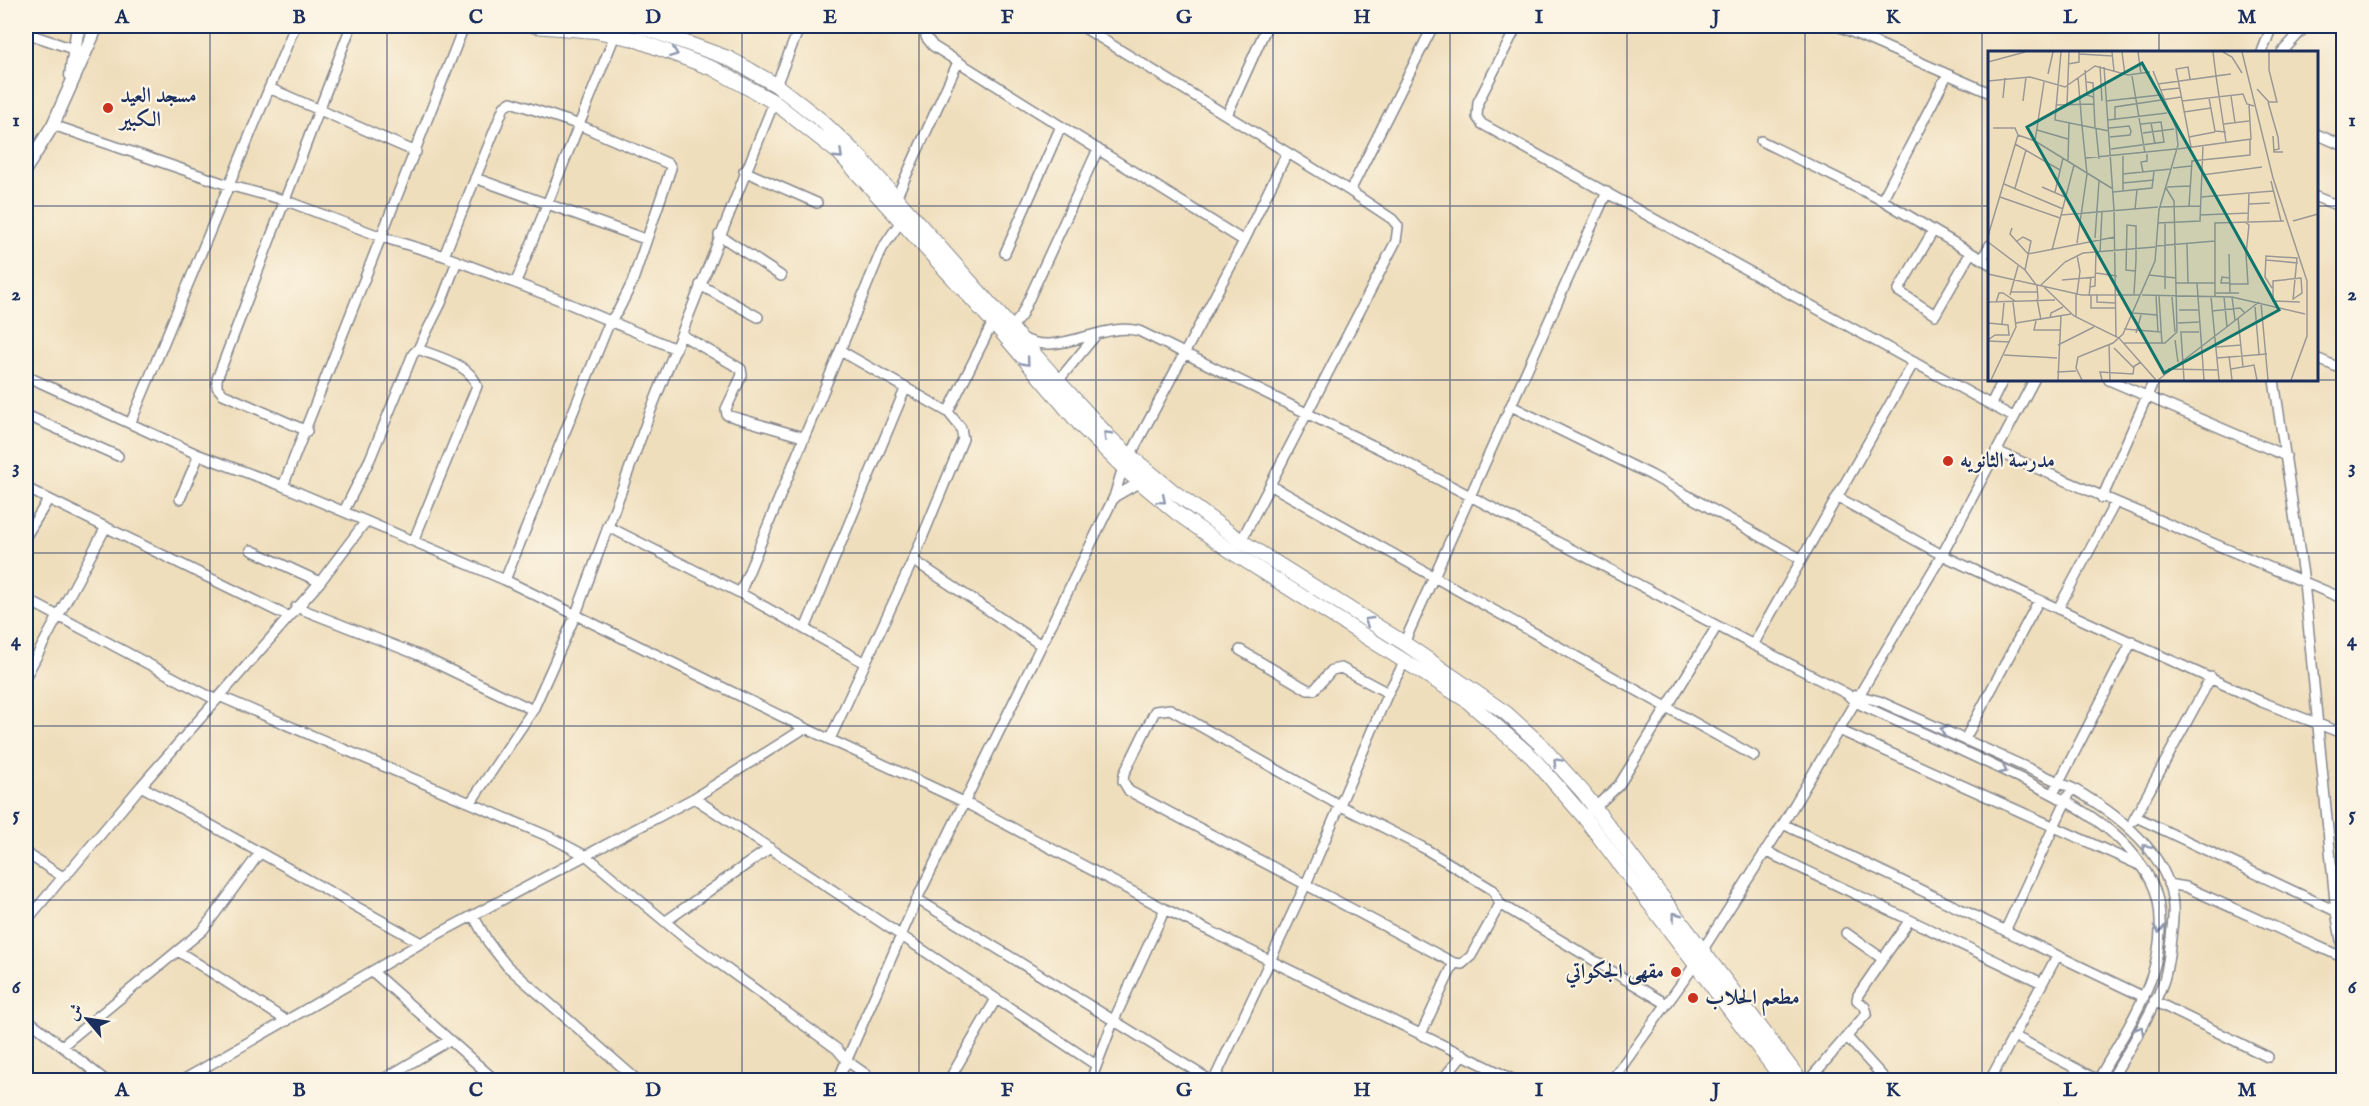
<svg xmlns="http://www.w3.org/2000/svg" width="2369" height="1106" viewBox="0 0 2369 1106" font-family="'IM FELL English',Amiri,serif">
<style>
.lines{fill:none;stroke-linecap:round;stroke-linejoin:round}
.minor-casing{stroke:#85868d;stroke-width:12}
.tertiary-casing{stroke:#85868d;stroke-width:15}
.secondary-casing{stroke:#85868d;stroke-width:16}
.minor{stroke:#fff;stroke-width:9}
.tertiary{stroke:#fff;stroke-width:12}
.secondary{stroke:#fff;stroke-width:14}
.oneway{stroke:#8d97ae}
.grid{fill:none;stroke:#1b2f5e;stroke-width:1.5;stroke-opacity:0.55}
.poi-dot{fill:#c8321e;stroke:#fcf5e5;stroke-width:2}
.labels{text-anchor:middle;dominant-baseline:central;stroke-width:4.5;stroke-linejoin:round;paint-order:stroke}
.poi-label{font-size:21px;font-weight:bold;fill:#1b2f5e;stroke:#fcf5e5;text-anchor:start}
.inset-road{fill:none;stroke:#9a9896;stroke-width:1.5}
.view{fill:#0f766e;fill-opacity:0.15;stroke:#0f766e;stroke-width:3}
.inset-edge{fill:none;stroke:#1b2f5e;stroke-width:3}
.neatline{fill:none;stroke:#1b2f5e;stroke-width:2}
.grid-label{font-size:20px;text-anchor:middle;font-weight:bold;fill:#1b2f5e}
</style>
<rect width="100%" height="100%" fill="#fcf5e5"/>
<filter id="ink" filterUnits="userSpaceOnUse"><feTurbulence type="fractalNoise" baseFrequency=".0167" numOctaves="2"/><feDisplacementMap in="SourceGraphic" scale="12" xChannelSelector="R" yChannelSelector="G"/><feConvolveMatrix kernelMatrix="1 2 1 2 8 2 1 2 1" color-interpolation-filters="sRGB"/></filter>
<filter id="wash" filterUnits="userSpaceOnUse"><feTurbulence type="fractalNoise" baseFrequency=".008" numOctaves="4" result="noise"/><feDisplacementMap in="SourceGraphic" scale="24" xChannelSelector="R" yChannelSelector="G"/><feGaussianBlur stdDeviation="1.35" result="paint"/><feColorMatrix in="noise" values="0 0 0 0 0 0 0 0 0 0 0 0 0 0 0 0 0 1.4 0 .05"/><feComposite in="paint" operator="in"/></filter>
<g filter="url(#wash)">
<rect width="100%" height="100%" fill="#efdebc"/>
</g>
<g filter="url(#ink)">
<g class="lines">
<defs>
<path id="minor" d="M927 26 926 37 933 46 1244 241
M1081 26 1350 191 1392 219 1398 226 1396 241 1241 541
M1517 26 1478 102 1477 117 1482 124 2013 417
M1838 26 1990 93
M26 33 76 50
M2262 52 2272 26
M2282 52 2306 26
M776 85 800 26
M269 88 416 152
M1227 115 1267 26
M53 125 228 185 284 200 382 237 444 256 565 302 676 349
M2316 134 2344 146
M1761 141 1882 200 1990 264
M744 171 817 203
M475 178 645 239
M1350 191 1433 26
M2316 197 2344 208
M896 198 958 62
M1882 200 1947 75
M1933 231 1898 291 1935 315 1970 254
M719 235 781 276
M1005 253 1061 126
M444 256 504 107 511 102 577 124 669 164 671 168 632 283 618 311 610 321 505 580
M1982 259 1990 245
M516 282 615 35
M700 285 758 317
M1011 328 1021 316 1098 149
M682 335 741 369 742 375 726 409 727 415 803 437
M1021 337C1056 359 1102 321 1139 331L1390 454 1847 694 1855 702C1900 723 1946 743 1992 765 2050 793 2120 820 2151 881 2165 907 2161 948 2152 975 2140 1012 2116 1047 2098 1080
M418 349 441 303 457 261
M2316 358 2344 370
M26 376 199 455 283 486 505 580 805 728 964 802 1165 909 1514 1080
M2109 380 2286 456
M2274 380 2304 582 2336 912 2344 957
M1058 381 1096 335
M1991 404 2003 380
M1511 406 1651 475 1801 559
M948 412 993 322
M26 415 118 456
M131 422 295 26
M307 431 223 394 217 387V379L351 26
M1996 451 2344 599
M1130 456 1244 241 1287 153
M1270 485 1754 756
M283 486 464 26
M26 488 287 616
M1114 497 1140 482
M1837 497 1942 555 2039 600 2262 702 2344 734
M2102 498 2154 380
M180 499 199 455
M344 511 370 459 413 354 418 349C437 357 471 364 477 386L414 540
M607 526 740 593 865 663
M26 536 48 500
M251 550 320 582
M913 560 1041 645
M740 593 882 249 901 221
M26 599 216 700
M296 607 421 656 533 710
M2058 609 2115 503
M805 629 906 387
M1404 643 1607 192
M1753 645 1914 362
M1240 650 1308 690H1314L1332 670 1341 668 1388 693
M26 676 106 527
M1856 695 1879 701 2072 788C2114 812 2170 852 2173 906 2174 916 2172 927 2171 938 2169 953 2168 969 2163 983 2150 1017 2129 1049 2111 1080
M219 696 550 837 588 857 687 940 837 1049 847 1061 874 1080
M1839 730 2139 865
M830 739 913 560 963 439 961 428 948 412 841 351
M1965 739 2039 600
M141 786 421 943
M2053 794 2132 641
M694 798 1096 1065
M471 802 533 710 576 614 651 410 774 102
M1591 811 1619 785 1717 626
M2136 817 2344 915
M2133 821 2211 677
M1783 824 2144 997
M1765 851 2042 983
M26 853 63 877 70 871 141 786 320 582 366 521
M2168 884 2186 887 2344 958
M917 899 1210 1080
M1500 904 1471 956 1462 964 1454 963 1129 791 1123 781 1124 774 1155 711 1170 709 1339 805 1422 847 1493 890 1500 904 1665 1003
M474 917 488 942 507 966 637 1080
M26 921 63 877
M666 921 770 848
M2005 931 2072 788
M1846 933 1883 959
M178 951 287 1021
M1702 951 1783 824 1942 555 2034 380
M373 972 495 1080
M2154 1001 2268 1057
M26 1018 105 1080
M1421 1034 1454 963
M2014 1036 2098 1080
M1847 1037 1886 1080
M62 1046 203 930 259 854
M183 1080 421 943 694 798 805 728
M382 1080 450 1040
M838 1080 917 899 1114 497 1123 467
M949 1080 996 999
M1091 1080 1113 1022 1165 909
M1214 1080 1306 884 1388 693 1405 661
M1442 1080 1463 1054
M1612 1080 1694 966
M1809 1080 1867 1013 1865 1007 1857 1000 1858 995 1909 921
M1990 1080 2057 956"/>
<path id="tertiary" d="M71 75 78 26
M26 168 53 125 97 26"/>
<path id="secondary" d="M535 26 596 31 634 39 714 69 774 102 840 154 993 322 1082 427 1129 473 1177 513 1235 554 1466 700 1532 757 1584 817 1783 1080
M639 26 728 58 750 70 776 85 822 121 860 157 1058 381 1110 438 1130 456 1174 492 1241 541 1404 643 1506 713 1539 743 1583 792 1800 1080"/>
</defs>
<use href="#minor" class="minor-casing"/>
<use href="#tertiary" class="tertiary-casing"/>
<use href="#secondary" class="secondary-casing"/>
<use href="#minor" class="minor"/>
<use href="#tertiary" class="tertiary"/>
<use href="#secondary" class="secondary"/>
</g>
<defs><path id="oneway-chevron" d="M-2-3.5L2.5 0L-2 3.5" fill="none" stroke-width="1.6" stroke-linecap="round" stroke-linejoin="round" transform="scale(1.5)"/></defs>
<g class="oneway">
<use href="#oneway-chevron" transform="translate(674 53) rotate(21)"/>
<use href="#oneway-chevron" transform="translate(839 155) rotate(43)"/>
<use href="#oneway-chevron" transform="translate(1026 362) rotate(50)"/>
<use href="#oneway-chevron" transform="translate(1107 435) rotate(-134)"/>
<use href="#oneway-chevron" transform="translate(1162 500) rotate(40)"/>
<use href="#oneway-chevron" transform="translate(1368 621) rotate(-149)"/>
<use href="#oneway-chevron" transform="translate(1944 730) rotate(-156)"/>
<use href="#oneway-chevron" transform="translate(1557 762) rotate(-133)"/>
<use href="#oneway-chevron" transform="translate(2003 770) rotate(26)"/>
<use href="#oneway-chevron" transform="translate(2146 848) rotate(-131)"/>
<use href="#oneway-chevron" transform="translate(1676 916) rotate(-127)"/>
<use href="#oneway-chevron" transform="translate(2159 929) rotate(92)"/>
<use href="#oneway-chevron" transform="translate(2140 1030) rotate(-61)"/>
</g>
</g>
<path class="grid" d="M210 26V1080M387 26V1080M564 26V1080M742 26V1080M919 26V1080M1096 26V1080M1273 26V1080M1450 26V1080M1627 26V1080M1805 26V1080M1982 26V1080M2159 26V52M26 206H1990M2316 206H2344M26 380H2344M2159 380V1080M26 553H2344M26 726H2344M26 900H2344"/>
<g class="poi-dot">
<circle cx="108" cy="108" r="6"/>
<circle cx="1948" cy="461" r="6"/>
<circle cx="1676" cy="972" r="6"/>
<circle cx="1693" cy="998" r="6"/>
</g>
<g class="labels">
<g class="poi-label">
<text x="120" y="96">مسجد العيد<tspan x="120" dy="24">الكبير</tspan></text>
<text x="1960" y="461">مدرسة الثانويه</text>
<text x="1664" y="972" text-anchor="end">مقهى الجكواتي</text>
<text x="1705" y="998">مطعم الحلاب</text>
</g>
</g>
<g transform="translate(1988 51)">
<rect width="330" height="330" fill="#efdebc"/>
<path class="inset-road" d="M73 1 67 69 121 80M124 1 126 20M134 1 137 24M150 1 153 23M235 1 244 6 254 22M254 1 285 127 319 230V285L303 329M91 3 125 5M0 11 37 1M80 13 91 11V1M112 15 114 50M116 16 126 159 128 285M97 19 99 44 105 46M60 23 65 1M144 25 157 102M90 26 94 75M202 28 200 16 188 18 203 96M0 30 42 26 77 36 107 15 140 24 162 21M99 31 105 32 107 77M170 33 228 25 225 1M269 38 281 51H289L281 19V1M173 39 192 37M243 45 247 72M15 47 17 27M221 47 227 80 238 81M35 50 38 26M118 50 172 44M194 50 255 43 259 53 266 55M280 51 290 86 291 98 286 99M68 54 106 53M79 54 81 1M196 61 223 57M120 69 179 62M127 69V56L193 46M163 72 167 93M236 73 261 70M121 77 141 75 143 80 142 84 122 86M108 78 111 108M49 79 80 88M155 82 186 78M30 84 47 90 125 138M285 85 286 101H295M201 86 227 81M47 90 56 31M238 91 228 25 243 23M27 93 72 119M123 98 176 91 173 71 153 73M190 98 263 88 261 54M135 105V140M98 107 188 98M80 110 81 72M185 117 203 115M155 121 153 111 159 110V103M135 123 183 118M214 124 274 116M283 130 293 170M135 132 166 129M16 133 75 158M54 136 77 146M179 136 202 135M27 137 38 99M67 141 75 107M125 141 164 137 166 120M12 146 72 167M213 146 285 140M261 153 282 152M201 155 204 110 262 104V88M172 156 213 155M147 158 149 139M73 164 170 156M212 164 261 162M260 170 261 142M305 170 330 163M170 172 212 170 215 94M24 177 22 183 40 203 127 186M0 185 30 84 27 77H5M107 187 111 130M29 190 35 186 43 190 37 219M0 191 37 219 49 235 50 248M89 192 99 123 94 75M199 193 200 232M168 195 227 190M64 199 86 114M112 201 114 160M241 203 242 242M89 204 92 220 89 243M278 209 310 212M108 222 129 225M0 223 94 244H152M161 224 188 227M74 229 108 226M188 232H227M209 232 216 329M242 232H233L234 226 242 227M242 233H260L258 203 261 174 257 171M52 235 77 211 95 202 167 196M56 236 86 265 131 287 168 329M102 236 107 235 108 201M284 237 277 226 278 205 309 207 305 249M177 238V172M23 241H49M227 242H251M109 243V251L127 252M146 243 148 209V175L139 174 138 219 147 220M22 244 30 215M103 244V257H127M154 244 244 246 317 263M101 245 103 226M168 245 170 281M171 245 174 293M184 246 187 281M223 246 231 329M227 246V172L296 170M236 246 239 276M244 246 247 269M49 248 53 269M284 250 312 251M285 250V230L313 227 314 242 305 248M0 251 67 249M8 252 11 242H15L27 250M273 252 280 329M267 256 271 303M191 259H210M224 260 252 257 257 262M145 262 169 264M88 266V243M62 267 63 262 75 256M250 267 255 316M48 270 46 279H72M0 272 20 274 21 284M28 272 83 263M190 272 211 271M14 273 16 252M136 278 173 281M192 281H211M148 282 153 264M193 282 196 329M0 289 7 284H22M187 289 190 311M0 290 22 291M136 292H177L189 281 186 150 178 137M121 293 122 329M70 294 106 276M228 296 253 294M126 297 145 316 153 311M16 304 69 307M241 305 244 329M229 307 279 303M180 318 230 319M243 318 266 314 269 329M69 321 88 320M3 329 28 276 25 251M70 329 73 265M94 329 88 317 90 306 125 292 135 283 167 210 171 159 190 94 188 77 165 20M114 329 112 321 145 323 146 316M170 329 271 251"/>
<path class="view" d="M154 12 291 259 176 322 39 76Z"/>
<rect width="330" height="330" class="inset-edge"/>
</g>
<rect width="2369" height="1106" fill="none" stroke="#fcf5e5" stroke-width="66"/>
<g transform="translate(87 1019) rotate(299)" stroke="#fcf5e5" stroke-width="4.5" paint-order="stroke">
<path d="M0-4.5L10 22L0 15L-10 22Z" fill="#1b2f5e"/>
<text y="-9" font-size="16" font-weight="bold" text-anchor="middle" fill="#1b2f5e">ش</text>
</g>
<rect x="33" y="33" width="2303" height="1040" class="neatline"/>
<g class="grid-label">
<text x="122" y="23">A</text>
<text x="299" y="23">B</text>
<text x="476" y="23">C</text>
<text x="653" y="23">D</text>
<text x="830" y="23">E</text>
<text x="1007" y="23">F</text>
<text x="1184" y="23">G</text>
<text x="1362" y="23">H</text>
<text x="1539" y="23">I</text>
<text x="1716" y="23">J</text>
<text x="1893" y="23">K</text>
<text x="2070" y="23">L</text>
<text x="2247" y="23">M</text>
<text x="16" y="126">1</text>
<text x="2352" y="126">1</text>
<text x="16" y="300">2</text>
<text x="2352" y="300">2</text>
<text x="16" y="473">3</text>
<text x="2352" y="473">3</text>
<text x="16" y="646">4</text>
<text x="2352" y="646">4</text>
<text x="16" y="820">5</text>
<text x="2352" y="820">5</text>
<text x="16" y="993">6</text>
<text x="2352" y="993">6</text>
<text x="122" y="1096">A</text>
<text x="299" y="1096">B</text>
<text x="476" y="1096">C</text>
<text x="653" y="1096">D</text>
<text x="830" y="1096">E</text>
<text x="1007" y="1096">F</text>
<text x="1184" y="1096">G</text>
<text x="1362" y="1096">H</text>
<text x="1539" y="1096">I</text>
<text x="1716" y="1096">J</text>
<text x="1893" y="1096">K</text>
<text x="2070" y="1096">L</text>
<text x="2247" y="1096">M</text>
</g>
</svg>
